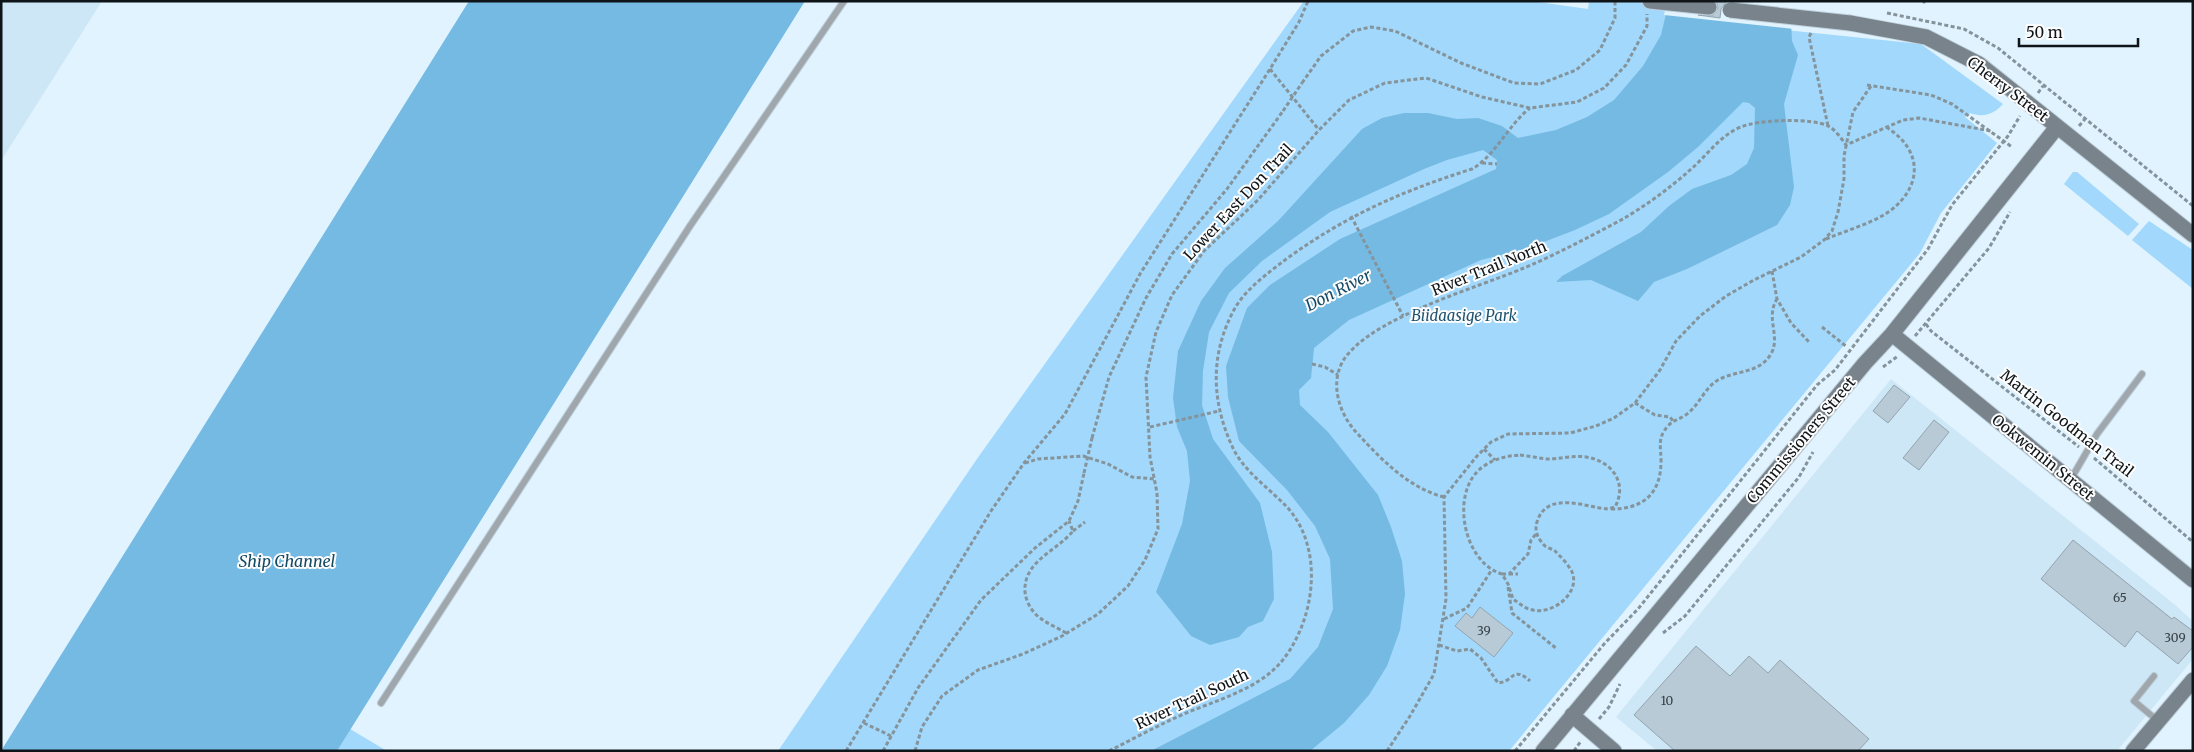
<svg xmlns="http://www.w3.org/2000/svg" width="2194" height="752" viewBox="0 0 2194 752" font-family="Merriweather,serif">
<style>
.built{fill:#cde7f7}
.green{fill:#a1d8fb}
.water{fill:#75bae3}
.pier{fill:#e0f3ff}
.building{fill:#b8cad6;stroke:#93a4af}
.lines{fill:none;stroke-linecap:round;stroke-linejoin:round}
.lane-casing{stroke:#becfda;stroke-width:8}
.secondary-casing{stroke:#becfda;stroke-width:17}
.path{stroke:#85939b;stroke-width:3;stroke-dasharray:4 2.5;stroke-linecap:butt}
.lane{stroke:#9fa7ac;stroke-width:6}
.secondary{stroke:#78838b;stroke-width:15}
.secondary-bridge-casing{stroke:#becfda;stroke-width:17;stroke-linecap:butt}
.path-bridge{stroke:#85939b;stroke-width:3;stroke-dasharray:4 2.5;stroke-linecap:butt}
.secondary-bridge{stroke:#78838b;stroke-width:15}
.labels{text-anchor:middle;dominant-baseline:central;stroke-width:4;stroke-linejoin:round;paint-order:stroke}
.number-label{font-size:12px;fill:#384248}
.street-label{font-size:15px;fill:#0e1418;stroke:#fdfdfd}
.park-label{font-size:15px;font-style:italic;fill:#1e5370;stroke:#fdfdfd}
.water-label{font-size:16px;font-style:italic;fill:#124965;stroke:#fdfdfd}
</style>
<rect width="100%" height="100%" fill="#e0f3ff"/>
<path class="built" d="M1 1H102L1 161Z
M1891 379 2174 604 2193 621V659L2117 751H1657L1616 717Z"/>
<path class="green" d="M1304 1H1531L1588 9 1589 1H1668L1667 18 1921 44 2003 104C1994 114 1983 118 1970 113L1965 117 1997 143 1941 213 1920 253 1509 751H778L979 456Z
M2073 172H2077L2139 224 2128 236 2064 184Z
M2149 221 2193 250V289L2132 240Z
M350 729 387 751H337Z"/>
<path class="water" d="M469 1H805L337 751H1Z
M1669 1H1790L1792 41 1798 55 1784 104 1794 187 1790 205 1777 225 1687 269 1654 282 1638 301 1591 280 1556 282 1562 276 1641 232 1669 206 1692 189 1731 175 1747 164 1754 148 1755 108 1749 103 1743 102 1698 147 1668 172 1609 214 1575 230 1528 248 1481 260 1349 320 1314 348 1311 378 1299 390 1300 405 1328 432 1378 495 1391 527 1402 561 1405 594 1400 630 1387 666 1369 695 1344 723 1310 751H1151L1290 679 1318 647 1333 609 1330 559 1315 526 1287 490 1239 441 1228 397 1226 366 1247 308 1270 285 1340 239 1496 169 1497 160 1483 150 1447 160 1424 169 1330 212 1262 261 1229 293 1209 332 1203 371 1202 405 1213 439 1260 503 1272 552 1274 599 1263 621 1248 627 1239 637 1210 645 1191 636 1156 592 1182 524 1190 481 1187 451 1177 427 1173 398 1178 351 1201 301 1225 268 1278 221 1362 129 1382 118 1404 113H1428L1457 119 1478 118 1502 126 1518 138 1556 130 1587 117 1614 100 1643 66 1661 35Z"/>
<path class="pier" d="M1667 1H1793L1794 29 1664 15Z"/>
<path class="building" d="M1716 1H1727L1721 9 1720 18 1698 15H1713L1718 8Z
M1894 385 1910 397 1888 423 1873 411Z
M1934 420 1949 432 1919 470 1903 458Z
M2073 540 2172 619 2174 617 2193 631V647L2178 664 2137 631 2125 647 2041 579Z
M1480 607 1513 633 1494 657 1455 626 1466 613 1472 618Z
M1696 646 1730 676 1749 656 1768 673 1780 660 1869 739 1858 751H1675L1634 715Z"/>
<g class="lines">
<defs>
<path id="lane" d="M2071 479 2097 434 2142 374
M2154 676 2134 701 2158 721
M381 703 690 226 844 1"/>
<path id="secondary" d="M1650 1 1709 7
M1850 23 1926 37 1979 64 2193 235
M1892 334 2193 580
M1572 715 1614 751
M1543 751 1865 363 1892 334 2057 127
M2133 751 2193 680"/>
</defs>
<use href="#lane" class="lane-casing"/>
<use href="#secondary" class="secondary-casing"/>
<path class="path" d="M1923 1 1925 3
M1887 13 1964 29 1998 48 2193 206
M1811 33 1809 37 1828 126
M1270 69 1319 130
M1302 83 1321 56 1353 31 1371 27 1395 31 1461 63 1514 83 1540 84 1576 70 1600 50 1615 18V1
M1867 85 1931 95 1952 104 2012 147
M2038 93 2043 86
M2079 126 2085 119
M1482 163 1497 164
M1351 216 1403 316
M1826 239C1847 230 1871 224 1890 211 1924 185 1922 149 1886 127
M1772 271 1777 299 1791 323 1809 342
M1926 324 1931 331 2079 447
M1822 327 1847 347
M1915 336 1989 248 2010 212
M1312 364 1325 367 1338 375
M1883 367 1898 356
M1635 403 1655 415 1670 417 1673 421
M1150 427 1219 411
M1092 438 1109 377 1146 298 1172 254 1227 189 1283 111
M1484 449 1495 460
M1520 455C1529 456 1538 458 1547 459 1560 459 1574 455 1586 457 1612 461 1628 483 1615 507L1608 509C1585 507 1547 490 1537 522 1534 531 1538 539 1545 546 1548 548 1552 549 1555 551 1560 556 1569 565 1572 572 1581 593 1552 615 1533 610 1525 609 1519 603 1513 599L1508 584 1502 574C1462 562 1449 489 1484 466 1496 458 1507 456 1520 455Z
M2094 458 2193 542
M1025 463 1038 459 1083 456 1108 464 1132 477 1155 479
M1444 497C1408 488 1380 458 1356 432 1337 411 1328 377 1348 354 1381 315 1476 288 1524 268 1557 254 1589 237 1621 220 1644 207 1670 188 1690 170 1709 154 1724 129 1751 124 1767 120 1813 118 1828 126 1835 129 1841 138 1846 145L1903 120 1919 118 1991 131
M1611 509C1643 509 1661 494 1661 461 1661 446 1657 438 1668 426 1673 420 1678 420 1684 416 1699 407 1703 389 1718 380 1736 370 1759 374 1771 354 1781 336 1765 318 1777 299
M1073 531 1085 522
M1502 574H1509L1528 554 1531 540 1536 534
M1509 574H1518
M1508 587 1512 613 1557 649
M1444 619 1467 608 1491 571
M1066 633C1058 628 1048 624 1040 618 1032 612 1026 602 1025 592 1023 561 1057 551 1073 531L1069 521
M1663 633 1685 616 1799 477 1813 452
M1439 645 1457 651 1470 649 1481 658 1498 683C1514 682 1512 665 1530 681
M1599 719 1609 707 1620 684
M864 723 891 736
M846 751 991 511 1024 463 1065 414 1140 274 1270 69 1299 22 1308 1
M883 751 918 688 981 600 1035 548 1069 521 1078 501 1084 473
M915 751 922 727 942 696 978 670 1023 654 1062 636 1098 614 1128 586 1145 560 1158 529 1157 493 1150 457 1146 377 1156 332 1172 295 1204 251 1258 200 1319 130 1349 100 1385 83 1426 78 1482 97 1530 108 1577 102 1604 88 1626 65 1647 26V14
M1109 751C1131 740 1153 728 1175 718 1211 701 1256 692 1282 661 1315 620 1325 549 1287 507 1269 488 1243 471 1232 446 1211 400 1210 353 1235 308 1246 289 1268 273 1285 260 1345 216 1402 191 1472 169 1496 155 1508 125 1530 108
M1387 751 1410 716 1434 674 1446 599 1444 497 1477 456 1491 442 1508 434 1570 433 1596 426 1614 418 1635 403 1660 370 1676 341 1700 316 1726 296 1754 280 1801 257 1824 240 1832 231 1838 212 1844 179V156L1853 112 1871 86
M1515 751 1605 643 1638 609 1817 385 1835 370 1928 249 1952 205 2008 136 2020 116
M1574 751 1581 741"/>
<use href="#lane" class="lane"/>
<use href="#secondary" class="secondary"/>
<defs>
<path id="secondary-bridge" d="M1730 10 1850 23"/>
</defs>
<use href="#secondary-bridge" class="secondary-bridge-casing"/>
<path class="path-bridge" d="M1283 111 1302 83
M1084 473 1092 438"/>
<use href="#secondary-bridge" class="secondary-bridge"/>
</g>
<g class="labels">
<g class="number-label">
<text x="2120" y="597">65</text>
<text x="1484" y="630">39</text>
<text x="2175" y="637">309</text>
<text x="1667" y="700">10</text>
</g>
<g class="street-label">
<text transform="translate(2008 89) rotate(37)">Cherry Street</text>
<text transform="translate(1238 202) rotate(-47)">Lower East Don Trail</text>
<text transform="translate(1489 268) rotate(-22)">River Trail North</text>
<text transform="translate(2067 423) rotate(38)">Martin Goodman Trail</text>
<text transform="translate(1801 440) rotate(-50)">Commissioners Street</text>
<text transform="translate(2043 457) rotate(39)">Ookwemin Street</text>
<text transform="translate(1192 699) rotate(-25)">River Trail South</text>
</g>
<g class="park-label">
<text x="1464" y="315">Biidaasige Park</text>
</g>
<g class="water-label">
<text transform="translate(1338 290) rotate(-27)">Don River</text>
<text x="287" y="561">Ship Channel</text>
</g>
</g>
<rect width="2194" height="752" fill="none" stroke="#0e1418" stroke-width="5"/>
<path d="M2019 38v8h119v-8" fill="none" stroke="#0e1418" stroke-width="2.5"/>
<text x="2026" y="38" font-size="15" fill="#0e1418" stroke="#fdfdfd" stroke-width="4" paint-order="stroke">50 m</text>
</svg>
